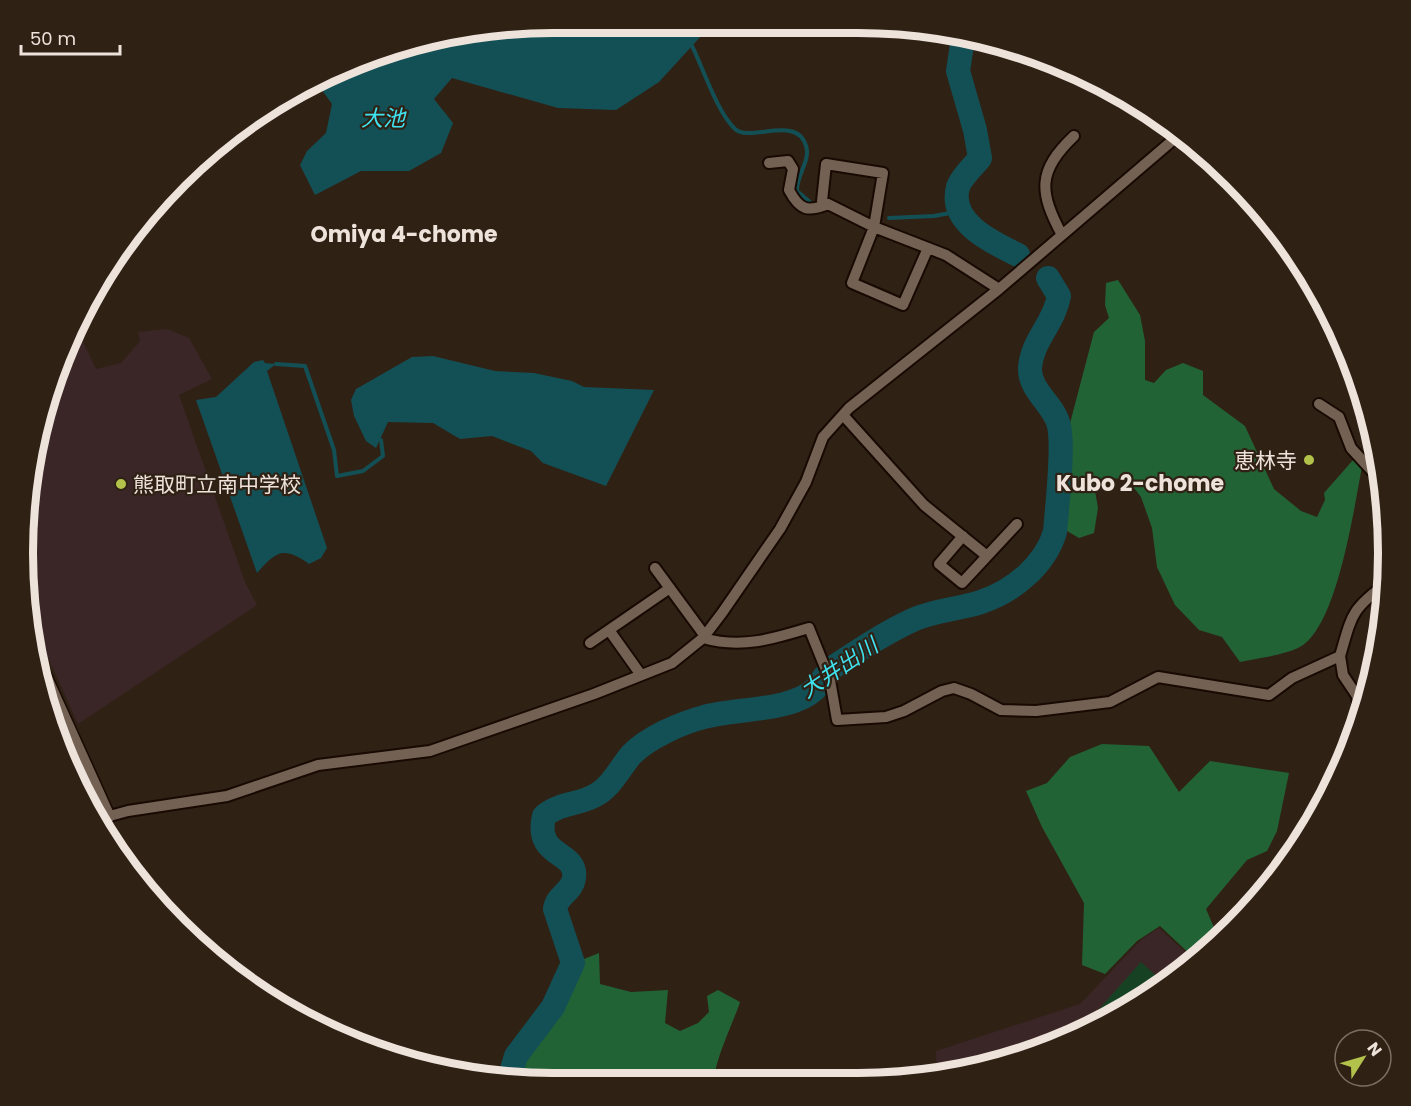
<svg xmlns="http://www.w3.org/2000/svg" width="1411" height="1106" viewBox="0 0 1411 1106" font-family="Poppins,'Noto Sans JP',sans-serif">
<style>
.education{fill:#3a2626}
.green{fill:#164223}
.forest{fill:#226335}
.water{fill:#135055}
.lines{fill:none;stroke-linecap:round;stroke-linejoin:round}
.stream{stroke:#135055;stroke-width:4}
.river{stroke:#135055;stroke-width:24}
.street-casing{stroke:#180a02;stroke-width:14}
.secondary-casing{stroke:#180a02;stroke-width:18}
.street{stroke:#736153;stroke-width:10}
.secondary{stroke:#736153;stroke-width:15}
.poi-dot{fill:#b3c24b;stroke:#302115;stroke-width:2}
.labels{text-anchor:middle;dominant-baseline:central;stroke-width:4.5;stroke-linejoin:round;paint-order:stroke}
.poi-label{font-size:21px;fill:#eee3db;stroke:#302115;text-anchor:end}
.water-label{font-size:22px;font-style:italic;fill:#3fe3f0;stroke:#302115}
.neighbourhood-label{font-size:22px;font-weight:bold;fill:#eee3db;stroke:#302115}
.rim{fill:none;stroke:#eee3db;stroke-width:8}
</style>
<rect width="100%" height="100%" fill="#302115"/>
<path class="education" d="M77 329 96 369 121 363 140 341 138 332 167 329 189 338 212 379 179 395 245 582 257 605 78 724 32 622 23 553 41 415Z
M1159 928 1195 961 1123 1013 996 1065 937 1075 936 1051 1080 1004 1142 939Z"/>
<path class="green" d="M1141 962 1164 983 1123 1013 1099 1023 1092 1017Z"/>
<path class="forest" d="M1118 280 1140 315 1145 341V380L1154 383 1166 370 1183 363 1203 371V395L1245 426 1274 489 1301 511 1317 517 1325 500 1324 493 1353 460 1362 467C1354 507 1337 631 1298 648 1280 656 1258 658 1240 662L1222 637 1199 630 1175 605 1157 567 1152 528 1141 497 1128 480 1105 477 1094 485 1098 508 1094 533 1079 538 1067 531 1064 502 1069 427 1094 332 1109 318 1105 305 1106 283Z
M1102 744 1149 746 1179 792 1210 761 1289 773 1277 831 1267 851 1247 860 1206 909 1219 939 1196 960 1160 926 1137 941 1105 974 1082 965 1084 903 1042 827 1026 791 1047 783 1070 757Z
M599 953 600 984 631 992 668 990 665 1023 680 1031 698 1023 709 1012 707 996 718 990 740 1002C734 1021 711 1068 715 1083H553L515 1080 521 1058 561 1008 584 959Z"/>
<path class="water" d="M553 23H713L659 82 616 110 558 108 452 78 434 99 453 123 441 153 409 171H361L315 195 300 165 307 151 326 133 332 104 316 82 416 40Z
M433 356 495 371 534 373 572 381 584 387 654 390 606 486 543 463 531 451 492 436 460 439 433 423 388 422 376 448 366 441 354 416 351 400 356 389 412 357Z
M263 360 265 363 276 364 267 371 327 548 321 558 309 564C284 546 276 551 257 573L196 400 216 397 254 362Z"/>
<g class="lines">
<path class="stream" d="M692 46C704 70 717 112 735 129 750 143 797 114 806 146 811 160 796 176 797 191L811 203
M889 218 934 216 961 211
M276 364 305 366 334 450 337 476 363 471 383 456 381 440"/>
<path class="river" d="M963 38 958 71 975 130 980 158C974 166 961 177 958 187 948 223 994 243 1018 255
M509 1079 516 1056 553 1007 573 963 555 909C557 895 572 892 574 878 578 850 534 859 544 816 559 803 577 805 594 796 610 789 620 768 631 755 647 738 681 723 704 717 735 708 791 712 815 689 821 683 824 675 832 668 859 650 886 632 915 619 936 610 960 609 981 602 1014 591 1045 565 1055 532 1057 506 1064 448 1059 426 1055 405 1029 391 1030 368 1032 340 1054 324 1059 296L1048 278"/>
<defs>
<path id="street" d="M769 163 788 161 793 169 789 190C800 211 808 212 828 204
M1062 235C1039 192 1037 171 1074 136
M928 248 903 305 852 283 874 227 883 173 826 164 822 201 874 227 946 255 999 289
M1319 404 1339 417 1351 448 1384 484
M843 415 924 505 987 556
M963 536 939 564 962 583 1017 524
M655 568 705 636
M609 630 641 675
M703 638C741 649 773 639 809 628L830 680 837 720 886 717 904 711 942 691 954 688 971 694 1001 710 1036 711 1110 702 1158 677 1269 695 1292 678 1340 656C1352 615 1351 609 1387 583
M590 643 670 588
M1340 656 1343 675 1357 696 1360 719
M95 820 128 811 227 796 318 765 430 751 594 694 672 663 703 638 722 613 780 529 806 482 823 437 849 408 999 289 1180 134"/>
<path id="secondary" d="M36 659 107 816"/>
</defs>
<use href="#street" class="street-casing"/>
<use href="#secondary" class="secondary-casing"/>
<use href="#street" class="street"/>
<use href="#secondary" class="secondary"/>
</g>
<g class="poi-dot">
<circle cx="1309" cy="460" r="6"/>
<circle cx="121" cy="484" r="6"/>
</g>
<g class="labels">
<g class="poi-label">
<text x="1297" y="460">恵林寺</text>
<text x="133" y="484" text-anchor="start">熊取町立南中学校</text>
</g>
<g class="water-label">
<text x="383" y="118">大池</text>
<text transform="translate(839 668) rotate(-34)">大井出川</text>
</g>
<g class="neighbourhood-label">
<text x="404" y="234">Omiya 4-chome</text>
<text x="1140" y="483">Kubo 2-chome</text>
</g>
</g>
<path d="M0 0H1411V1106H0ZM553 33H858A520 520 0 0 1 1378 553V553A520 520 0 0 1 858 1073H553A520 520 0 0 1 33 553V553A520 520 0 0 1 553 33Z" fill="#302115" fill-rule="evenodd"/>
<path class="rim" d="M553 33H858A520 520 0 0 1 1378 553V553A520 520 0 0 1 858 1073H553A520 520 0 0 1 33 553V553A520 520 0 0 1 553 33Z"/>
<g transform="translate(1363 1058) rotate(53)"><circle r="28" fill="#302115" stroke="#7c6f64" stroke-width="1.5"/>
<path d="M0-4.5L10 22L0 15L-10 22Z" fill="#b3c24b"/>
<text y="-9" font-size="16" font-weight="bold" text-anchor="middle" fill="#eee3db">N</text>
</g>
<path d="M21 45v9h99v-9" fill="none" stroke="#eee3db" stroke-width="3"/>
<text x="30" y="45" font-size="18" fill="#eee3db" stroke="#302115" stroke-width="4.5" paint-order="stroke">50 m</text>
</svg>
